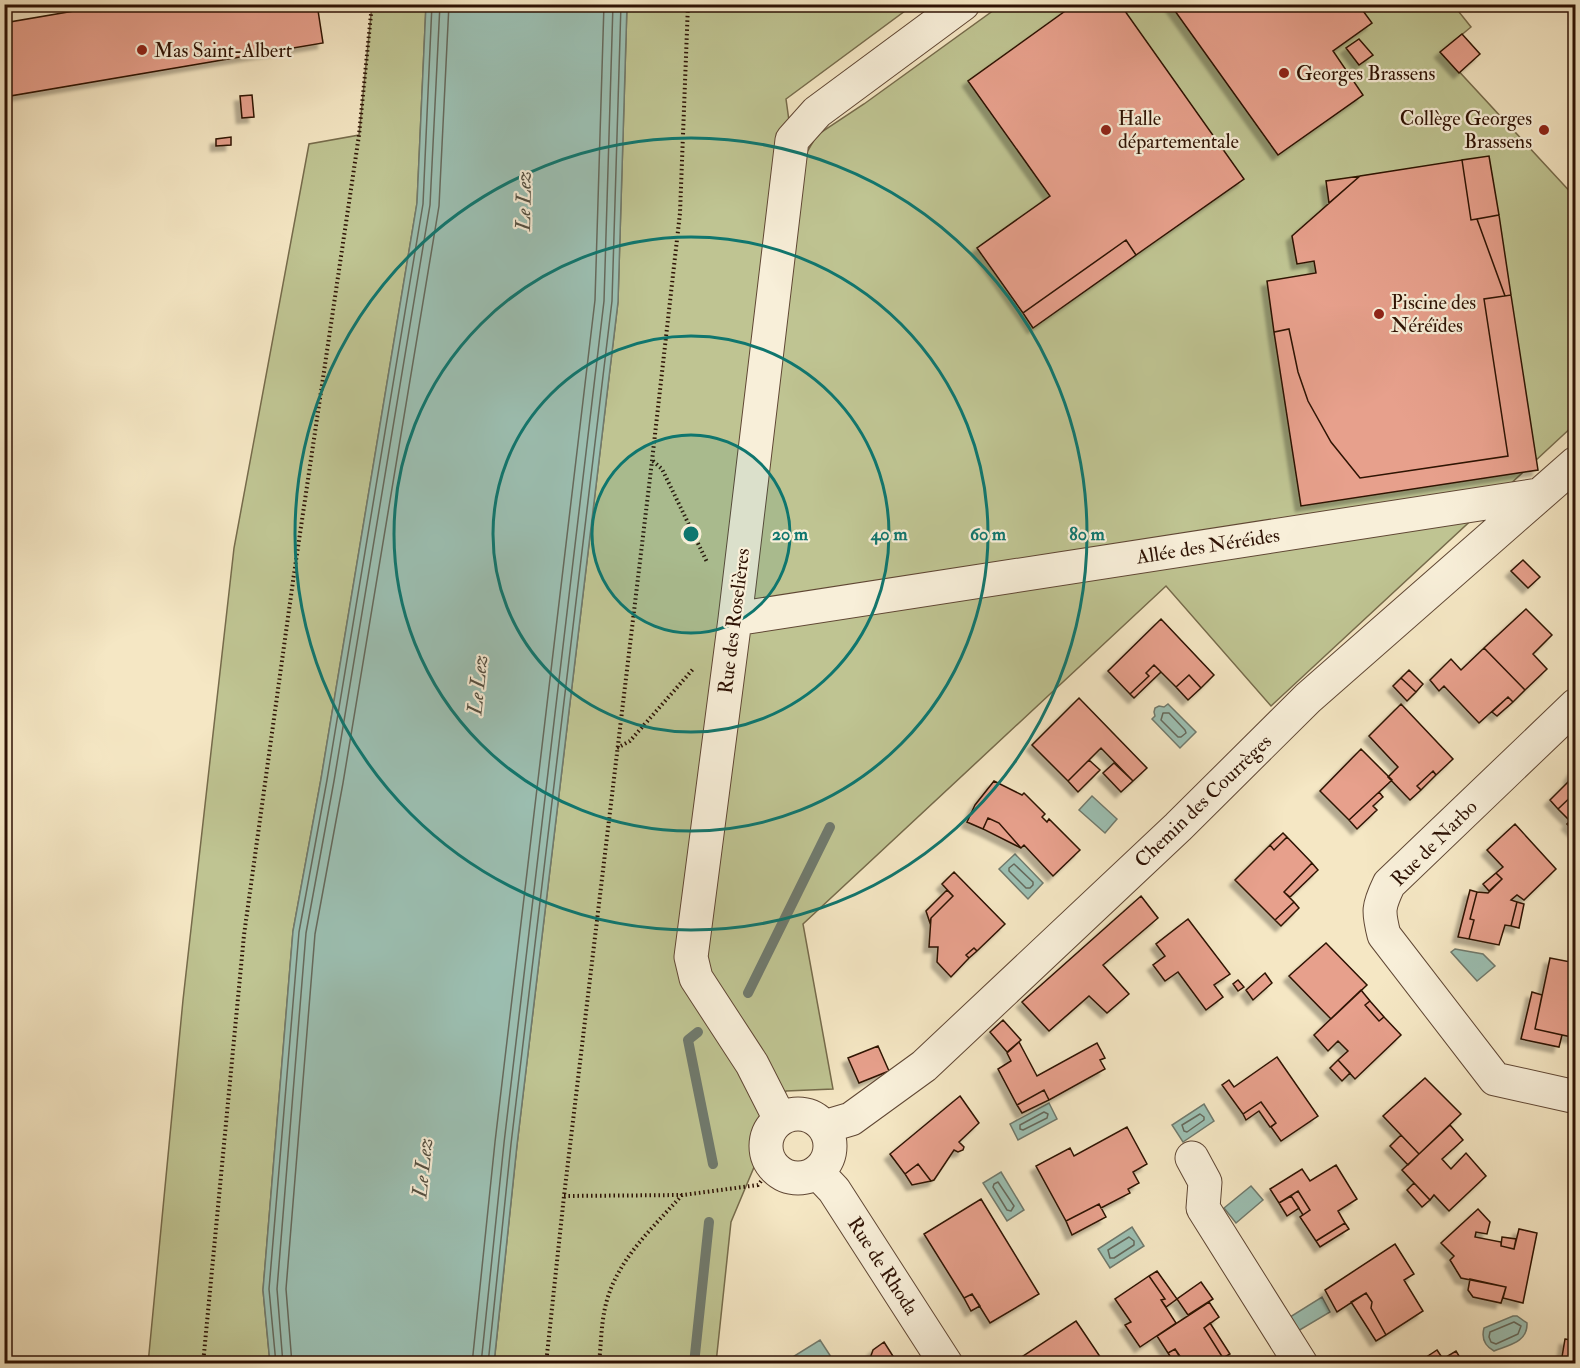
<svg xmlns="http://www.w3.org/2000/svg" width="1580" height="1368" viewBox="0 0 1580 1368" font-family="'IM FELL Double Pica',serif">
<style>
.green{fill:#bfc492;stroke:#766b4b;stroke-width:1.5}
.water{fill:#9cc0b3;stroke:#707a6d;stroke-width:1.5}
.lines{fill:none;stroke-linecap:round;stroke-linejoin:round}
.shore{stroke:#65695c;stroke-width:1.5}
.stream{stroke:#707a6d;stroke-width:10}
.building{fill:#e7a08c;stroke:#2e1204;stroke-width:1.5;filter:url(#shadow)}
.minor-casing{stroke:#604734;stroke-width:35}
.path{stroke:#2e1204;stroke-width:4;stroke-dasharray:1.5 3;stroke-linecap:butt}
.minor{stroke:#f8efd9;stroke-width:33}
.ring{fill:none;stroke:#0f766e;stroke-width:3}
.poi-dot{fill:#8f2418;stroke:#f8efd9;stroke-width:2}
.labels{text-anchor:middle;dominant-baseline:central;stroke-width:4.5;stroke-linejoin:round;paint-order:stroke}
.poi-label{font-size:20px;fill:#2e1204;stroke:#f8efd9;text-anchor:start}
.street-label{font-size:20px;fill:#2e1204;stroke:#f8efd9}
.water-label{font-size:21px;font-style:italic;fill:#544f41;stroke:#f8efd9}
.centre{fill:#0f766e;stroke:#f8efd9;stroke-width:3}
.ring-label{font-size:18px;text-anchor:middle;font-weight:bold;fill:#0f766e;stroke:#f8efd9;stroke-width:4.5;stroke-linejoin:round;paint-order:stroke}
</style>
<defs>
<filter id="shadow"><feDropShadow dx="-5.5" dy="5.5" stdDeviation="1.5" flood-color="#0004"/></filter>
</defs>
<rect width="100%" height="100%" fill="#f5e7c4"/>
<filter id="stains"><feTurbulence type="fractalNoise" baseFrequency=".00333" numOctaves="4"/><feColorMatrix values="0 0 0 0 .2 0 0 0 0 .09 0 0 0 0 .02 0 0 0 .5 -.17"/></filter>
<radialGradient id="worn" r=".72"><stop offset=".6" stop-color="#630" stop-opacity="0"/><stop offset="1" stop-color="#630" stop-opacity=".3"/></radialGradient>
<path class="green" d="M372 5H426L417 203 321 779 293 931 263 1290 270 1363 148 1364 183 1000 234 548 309 144 359 135Z
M627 5H913L786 99 796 171 817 135 864 104 1001 5H1468L1459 12 1471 27 1441 52 1575 197V424L1271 706 1166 586 803 924 833 1089 786 1091 731 1222 716 1363 494 1364 517 1145 618 302Z"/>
<path class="water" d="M426 5H627L618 302 517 1145 494 1363H270L263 1290 293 931 321 779 417 203Z
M1168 704 1196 732 1180 748 1152 719 1155 716 1154 712 1155 708 1159 706 1164 707Z
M1092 796 1117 819 1105 833 1079 810Z
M1015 854 1043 883 1028 899 999 869Z
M1455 949 1483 954 1495 966 1477 981 1451 952Z
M1049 1103 1057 1119 1018 1140 1010 1124Z
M1204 1104 1214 1121 1183 1142 1172 1125Z
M1001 1172 1024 1210 1007 1221 983 1183Z
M1251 1186 1263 1200 1236 1223 1224 1208Z
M1132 1227 1144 1246 1110 1268 1098 1249Z
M1322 1297 1330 1312 1298 1331 1290 1317Z
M1513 1316H1517L1527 1323C1528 1342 1509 1345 1494 1351 1485 1346 1481 1339 1484 1328Z
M820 1340 835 1363H783Z"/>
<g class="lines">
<path class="shore" d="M1163 713H1169L1185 730 1186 733 1181 737H1178L1161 720Z
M1014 864 1033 882V885L1030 888H1026L1009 871V868Z
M1044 1112 1048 1114 1047 1118 1023 1130 1020 1129V1125Z
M1200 1114 1204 1117V1120L1187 1132 1184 1131 1182 1125Z
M998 1182 1014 1206 1011 1211 1007 1210 993 1187 994 1184Z
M1129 1237 1134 1241V1245L1114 1258H1110L1108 1250Z
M1514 1322 1521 1326 1518 1334 1496 1344 1491 1342 1489 1337 1490 1332Z
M276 1364 269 1289 299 932 327 780 423 204 432 4
M283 1364 277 1289 306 933 334 781 430 205 440 4
M292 1364 286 1289 315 934 343 783 439 206 449 4
M472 1364 495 1142 595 300 604 4
M481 1364 504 1143 604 301 613 4
M488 1364 511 1144 612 301 621 4"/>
<path class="stream" d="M748 993 830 827
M698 1032 688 1040 713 1164
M694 1364 709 1222"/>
</g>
<path class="building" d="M115 4H317L323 43 4 97V23Z
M1075 4H1120L1244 179 1136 255 1126 240 1023 313 977 248 1050 196 968 81Z
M1170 4H1358L1372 23 1333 51 1363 95 1278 155Z
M1462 34 1480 54 1459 73 1440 52Z
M1359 39 1373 55 1359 65 1346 48Z
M252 95 254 117 242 118 240 96Z
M231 137V145L216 146V139Z
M1489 156 1499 215 1471 220 1462 160Z
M1462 160 1471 220 1477 219 1505 296 1484 299 1508 456 1360 478 1331 442 1308 401 1298 372 1289 329 1274 332 1267 281 1316 273 1314 261 1297 264 1292 236 1360 176Z
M1360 176 1329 203 1326 181Z
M1499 215 1511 295 1505 296 1477 219Z
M1126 240 1136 255 1033 328 1023 313Z
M1511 295 1538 470 1301 506 1274 332 1289 329 1298 372 1308 401 1331 442 1360 478 1508 456 1484 299Z
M1523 560 1540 577 1528 588 1511 571Z
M1526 609 1552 635 1533 654 1547 669 1525 690 1484 648Z
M1161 619 1214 675 1201 688 1189 675 1176 687 1154 665 1146 673 1149 676 1130 694 1108 671Z
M1484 648 1525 690 1513 702 1508 697 1479 723 1444 686 1439 691 1430 680 1451 659 1461 670Z
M1154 665 1161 672 1134 698 1130 694 1149 676 1146 673Z
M1409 670 1423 684 1416 692 1401 678Z
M1189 675 1201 688 1188 700 1176 687Z
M1401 678 1416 692 1407 701 1393 686Z
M1508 697 1513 702 1497 716 1492 712Z
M1079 698 1147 768 1133 781 1101 748 1068 781 1032 745Z
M1401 704 1453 759 1436 775 1433 771 1417 786 1421 790 1410 800 1388 777 1398 767 1369 736Z
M1361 749 1392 780 1349 820 1320 791Z
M1089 760 1100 770 1078 792 1068 781Z
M1114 763 1133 781 1121 792 1103 773Z
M1576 767V786L1569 777Z
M1433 771 1436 775 1421 790 1417 786Z
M1570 780 1576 786V792L1558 809 1550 800Z
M994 781 1022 795 1024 793 1045 814 1042 817 1047 822 1049 819 1080 850 1053 876 1024 845 1021 848 999 823 988 818 983 829 967 822 975 805Z
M1379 792 1383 797 1373 806 1377 810 1357 829 1349 820Z
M1576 792V833L1567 824 1570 821 1558 809Z
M988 818 999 823 1021 848 983 829Z
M1515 824 1556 869 1524 900 1517 895 1511 900 1517 902 1511 926 1505 925 1499 945 1469 939 1474 920 1470 919 1477 892 1488 893 1502 879 1496 873 1503 867 1487 850Z
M1283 833 1287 837 1274 850 1270 845Z
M1287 837 1312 863 1284 892 1294 902 1275 920 1235 880 1270 845 1274 850Z
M1312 863 1318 870 1290 897 1284 892Z
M954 872 1005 924 977 951 974 948 966 955 969 958 951 977 937 962 938 947H929L931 918 953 896 942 884Z
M1496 873 1502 879 1489 891 1483 884Z
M947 890 953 896 931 918 930 923 926 911Z
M1470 890 1477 892 1470 919 1474 920 1469 939 1458 937Z
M1141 896 1158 918 1103 965 1129 994 1107 1013 1089 996 1049 1031 1022 1002Z
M1294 902 1299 908 1281 926 1275 920Z
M1517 902 1524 904 1519 928 1511 926Z
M1188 919 1230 974 1214 985 1223 997 1206 1010 1178 972 1165 981 1153 965 1165 956 1156 944Z
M1326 943 1367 985 1331 1019 1289 976Z
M974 948 977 951 969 958 966 955Z
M1550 958 1576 963V1038L1535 1029Z
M1265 973 1272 983 1253 1000 1246 990Z
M1238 980 1244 987 1238 991 1233 984Z
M1361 990 1370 1001 1365 1005 1379 1021 1384 1017 1401 1035 1355 1079 1338 1060 1348 1051 1338 1041 1328 1051 1314 1035Z
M1532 992 1542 995 1535 1029 1562 1035 1559 1047 1521 1039Z
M1370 1001 1384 1017 1379 1021 1365 1005Z
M1003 1020 1021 1040 1007 1052 990 1032Z
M1019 1042 1037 1076 1097 1043 1105 1058 1100 1060 1105 1069 1049 1100 1044 1090 1017 1105 998 1069 1011 1061 1007 1053Z
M878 1046 889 1071 859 1083 848 1058Z
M1277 1057 1318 1116 1281 1141 1271 1127 1276 1123 1261 1102 1243 1114 1222 1085 1229 1080 1234 1087Z
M1338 1060 1350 1073 1342 1081 1330 1068Z
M1425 1078 1461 1114 1419 1154 1383 1116Z
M1044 1090 1049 1100 1022 1113 1017 1105Z
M960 1096 979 1123 959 1142 964 1147 963 1150 958 1152 954 1150 934 1180 931 1181 918 1164 905 1174 890 1154Z
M1261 1102 1276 1123 1270 1127 1259 1111 1246 1120 1243 1114Z
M1450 1125 1463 1140 1442 1159 1451 1169 1466 1153 1486 1176 1449 1211 1434 1195 1430 1200 1402 1170Z
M1127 1127 1147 1164 1133 1172 1139 1183 1128 1189 1130 1193 1101 1208 1099 1204 1066 1221 1036 1166 1070 1148 1074 1156Z
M1401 1135 1419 1154 1408 1165 1390 1146Z
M918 1164 931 1181 912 1185 905 1174Z
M1336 1165 1357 1199 1338 1211 1345 1223 1316 1241 1300 1217 1310 1210 1298 1191 1279 1203 1270 1189 1302 1169 1310 1181Z
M1414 1183 1430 1200 1422 1207 1407 1190Z
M1298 1191 1310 1210 1303 1215 1291 1196Z
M1291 1196 1299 1208 1287 1216 1279 1203Z
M981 1199 1039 1294 990 1323 972 1294 964 1298 924 1234Z
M1099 1204 1106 1217 1072 1235 1066 1221Z
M1478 1209 1490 1222 1487 1234 1476 1232 1475 1237 1501 1242V1246L1514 1249 1519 1229 1537 1233 1523 1303 1503 1298 1506 1287 1461 1278 1450 1260 1454 1256 1441 1243Z
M1345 1223 1349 1229 1320 1247 1316 1241Z
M1502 1237 1516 1239 1514 1249 1501 1246Z
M1395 1244 1414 1274 1404 1280 1423 1311 1386 1335 1371 1308 1372 1302 1366 1293 1337 1312 1325 1290Z
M1157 1271 1177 1299 1166 1307 1161 1300 1165 1299 1149 1276Z
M1149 1276 1165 1299 1161 1300 1176 1323 1140 1347 1125 1325 1131 1322 1115 1299Z
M1470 1279 1506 1287 1501 1303 1473 1297 1468 1290Z
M1201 1282 1213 1299 1188 1315 1177 1299Z
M1366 1293 1372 1302 1371 1308 1386 1335 1376 1341 1351 1302Z
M972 1294 980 1306 971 1311 964 1298Z
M1209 1302 1219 1317 1204 1328 1223 1358 1215 1364H1184L1175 1349 1168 1353 1157 1336Z
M1076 1321 1105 1364H1011Z
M1210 1323 1230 1354 1223 1358 1204 1328Z
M1565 1339 1576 1341V1364L1561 1363Z
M884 1342 898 1364H868L873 1350Z
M1175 1349 1184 1362 1182 1364H1175L1168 1353Z
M1437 1350 1443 1359 1456 1351 1464 1364H1416Z"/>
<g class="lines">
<defs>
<path id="minor" d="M735 619 1538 495
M1576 705 1389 884C1378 907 1378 911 1384 935L1495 1079 1576 1097
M766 1146a32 32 0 1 1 64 0a32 32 0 1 1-64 0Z
M780 1119 752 1064 696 978 691 957 735 619 792 140 817 112 963 4
M824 1127 851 1119 924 1066 1178 827 1308 698 1576 463
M1192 1158 1205 1182 1203 1208 1301 1364
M817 1172 834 1190 946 1364"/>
</defs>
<use href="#minor" class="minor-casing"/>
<path class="path" d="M653 461 662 469 707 562
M617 748 630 741 694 668
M564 1196 683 1195 758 1185 773 1166
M203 1364 244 935 294 574 359 135 372 4
M546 1364 564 1196 652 461 680 213 688 4
M599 1364C601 1345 601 1326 605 1308 615 1261 652 1229 682 1195"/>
<use href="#minor" class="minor"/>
</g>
<circle cx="691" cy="534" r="99" fill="#0f766e" fill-opacity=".12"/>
<g class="ring">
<circle cx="691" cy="534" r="99"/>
<circle cx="691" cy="534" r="198"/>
<circle cx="691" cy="534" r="297"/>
<circle cx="691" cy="534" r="396"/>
</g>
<g class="poi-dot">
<circle cx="142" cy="50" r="6"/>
<circle cx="1284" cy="73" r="6"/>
<circle cx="1106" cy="130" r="6"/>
<circle cx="1544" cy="130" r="6"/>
<circle cx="1379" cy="314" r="6"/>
</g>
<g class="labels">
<g class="poi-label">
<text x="154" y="50">Mas Saint-Albert</text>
<text x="1296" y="73">Georges Brassens</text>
<text x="1118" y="118">Halle<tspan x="1118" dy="23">départementale</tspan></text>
<text x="1532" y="118" text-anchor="end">Collège Georges<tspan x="1532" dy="23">Brassens</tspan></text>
<text x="1391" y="302">Piscine des<tspan x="1391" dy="23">Néréïdes</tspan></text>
</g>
<g class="street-label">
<text transform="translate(1208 546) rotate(-9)">Allée des Néréides</text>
<text transform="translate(734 621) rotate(-83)">Rue des Roselières</text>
<text transform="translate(1203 801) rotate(-44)">Chemin des Courrèges</text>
<text transform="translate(1434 843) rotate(-45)">Rue de Narbo</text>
<text transform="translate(883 1266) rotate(57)">Rue de Rhoda</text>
</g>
<g class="water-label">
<text transform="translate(524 201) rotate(-89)">Le Lez</text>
<text transform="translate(478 685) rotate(-84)">Le Lez</text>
<text transform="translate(423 1168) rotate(-84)">Le Lez</text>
</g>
</g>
<circle cx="691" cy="534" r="9" class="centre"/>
<g class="ring-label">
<text x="790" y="540">20 m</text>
<text x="889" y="540">40 m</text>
<text x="988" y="540">60 m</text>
<text x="1087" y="540">80 m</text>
</g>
<rect width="1580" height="1368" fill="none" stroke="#f5e7c4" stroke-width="24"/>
<rect x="6" y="6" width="1568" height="1356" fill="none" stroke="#2e1204" stroke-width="3"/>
<rect x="12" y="12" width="1556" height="1344" fill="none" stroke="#2e1204" stroke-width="1.5"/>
<rect width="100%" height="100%" filter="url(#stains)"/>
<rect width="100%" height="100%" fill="url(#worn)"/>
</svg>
